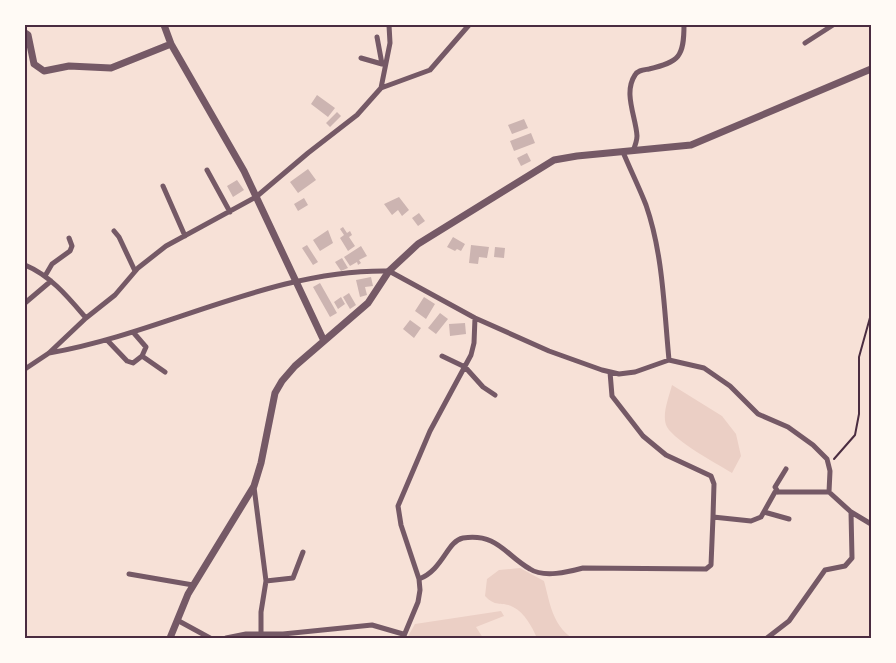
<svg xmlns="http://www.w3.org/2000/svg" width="896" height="663" viewBox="0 0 896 663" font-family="'PT Sans Narrow',sans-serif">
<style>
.green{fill:#ebcfc5}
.building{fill:#ccb4b1}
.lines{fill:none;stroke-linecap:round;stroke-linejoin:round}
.path{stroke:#4a2c40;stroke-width:2}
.minor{stroke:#755966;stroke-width:5}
.tertiary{stroke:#755966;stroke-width:7}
.neatline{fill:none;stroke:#4a2c40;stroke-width:2}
</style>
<rect width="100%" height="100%" fill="#f7e1d7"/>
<path class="green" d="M672 385 722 416 736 434 741 456 732 473C716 463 676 442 667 427 661 416 669 397 672 385Z
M520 568 544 581C550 603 552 624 572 638H537C532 627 525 613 513 607 502 601 496 608 485 596L487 579 499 570Z
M501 611 504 616 476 627 483 638H407L415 624Z"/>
<path class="building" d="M317 95 335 108 328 117 311 104Z
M337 112 341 116 330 127 326 123Z
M524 119 528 128 512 134 508 125Z
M531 133 535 143 514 151 510 141Z
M527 153 531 161 521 166 517 158Z
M308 169 316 180 298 193 290 182Z
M237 180 244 190 233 197 227 186Z
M399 197 409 210 402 216 398 210 392 215 384 204Z
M304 198 308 205 298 211 294 204Z
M419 213 425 221 418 226 412 218Z
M343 227 347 233 350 231 352 235 349 237 355 246 348 251 340 238 344 235 340 229Z
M328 230 333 243 320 251 313 240Z
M453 237 465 244 461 251 457 249 455 251 447 247Z
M307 245 318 262 313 265 302 248Z
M471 245 489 247 487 258 479 257 478 264 469 263Z
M361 246 367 256 359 260 361 263 358 265 357 262 350 266 344 257Z
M495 247 505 248 504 258 494 257Z
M342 258 348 268 341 271 335 262Z
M371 277 373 286 365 287 367 295 360 297 356 280Z
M320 283 337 313 330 317 313 287Z
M349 293 356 305 350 309 343 297Z
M341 297 345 304 338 309 334 302Z
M424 297 435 304 426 319 415 311Z
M440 313 448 319 436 334 428 328Z
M410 320 421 328 414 338 403 329Z
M465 323 466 334 450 336 449 324Z"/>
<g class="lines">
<path class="path" d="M834 459 855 435 859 414V357L871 314"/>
<path class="minor" d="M377 37 382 64 385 65
M805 43 833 25
M361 58 382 64
M381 88 390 43 389 25
M633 151C635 146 637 141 637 136 636 117 623 93 635 75 638 70 643 70 649 69 679 62 684 57 684 25
M623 152C630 169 639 187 646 205 663 254 664 308 669 360
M207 170 230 212
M163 186 185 236
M114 231 119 237 135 271
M25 265C51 276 68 297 86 318
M45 276 52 264 70 251 72 246 69 238
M25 303 51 281
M107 340 127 361 133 363 142 356 146 347 133 332
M49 353C164 333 271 269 389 271L475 318 549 351 602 370 619 374 635 372 669 360 704 368 730 386 758 414 788 427 813 445 827 459 830 471 829 492
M142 356 165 372
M442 356 465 367 483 387 495 395
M25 369 49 353 86 318 115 295 138 268 166 246 256 197 308 153 357 115 381 88 430 70 469 25
M610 372 612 396 643 436 666 455 711 476 714 484 713 517
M254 487 266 581 261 612V634
M778 492 775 487 786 469
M764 512 789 519
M129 574 193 585
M419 579C443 570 447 541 463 538 498 533 505 555 530 569 544 578 568 572 583 568L706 569 711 565 713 517 751 521 761 517 775 492H829L851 512 871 524
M266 581 293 578 303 552
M177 620 210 638
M226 638 246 634H283L372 625 403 634
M403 638 418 602 420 590 419 579 401 525 398 506 430 431 471 355 474 343 475 318
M767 638 789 621 825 570 845 566 852 558 851 512"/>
<path class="tertiary" d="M164 25 171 44
M25 33 28 35 34 64 44 71 69 66 111 68 171 44 244 171 324 341
M170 638 188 594 254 486 261 463 275 393 282 381 295 366 368 303 389 271 418 244 554 160 577 156 691 145 871 69"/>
</g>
<rect width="896" height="663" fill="none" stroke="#fffaf5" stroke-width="52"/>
<rect x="26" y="26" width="844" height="611" class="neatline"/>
</svg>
